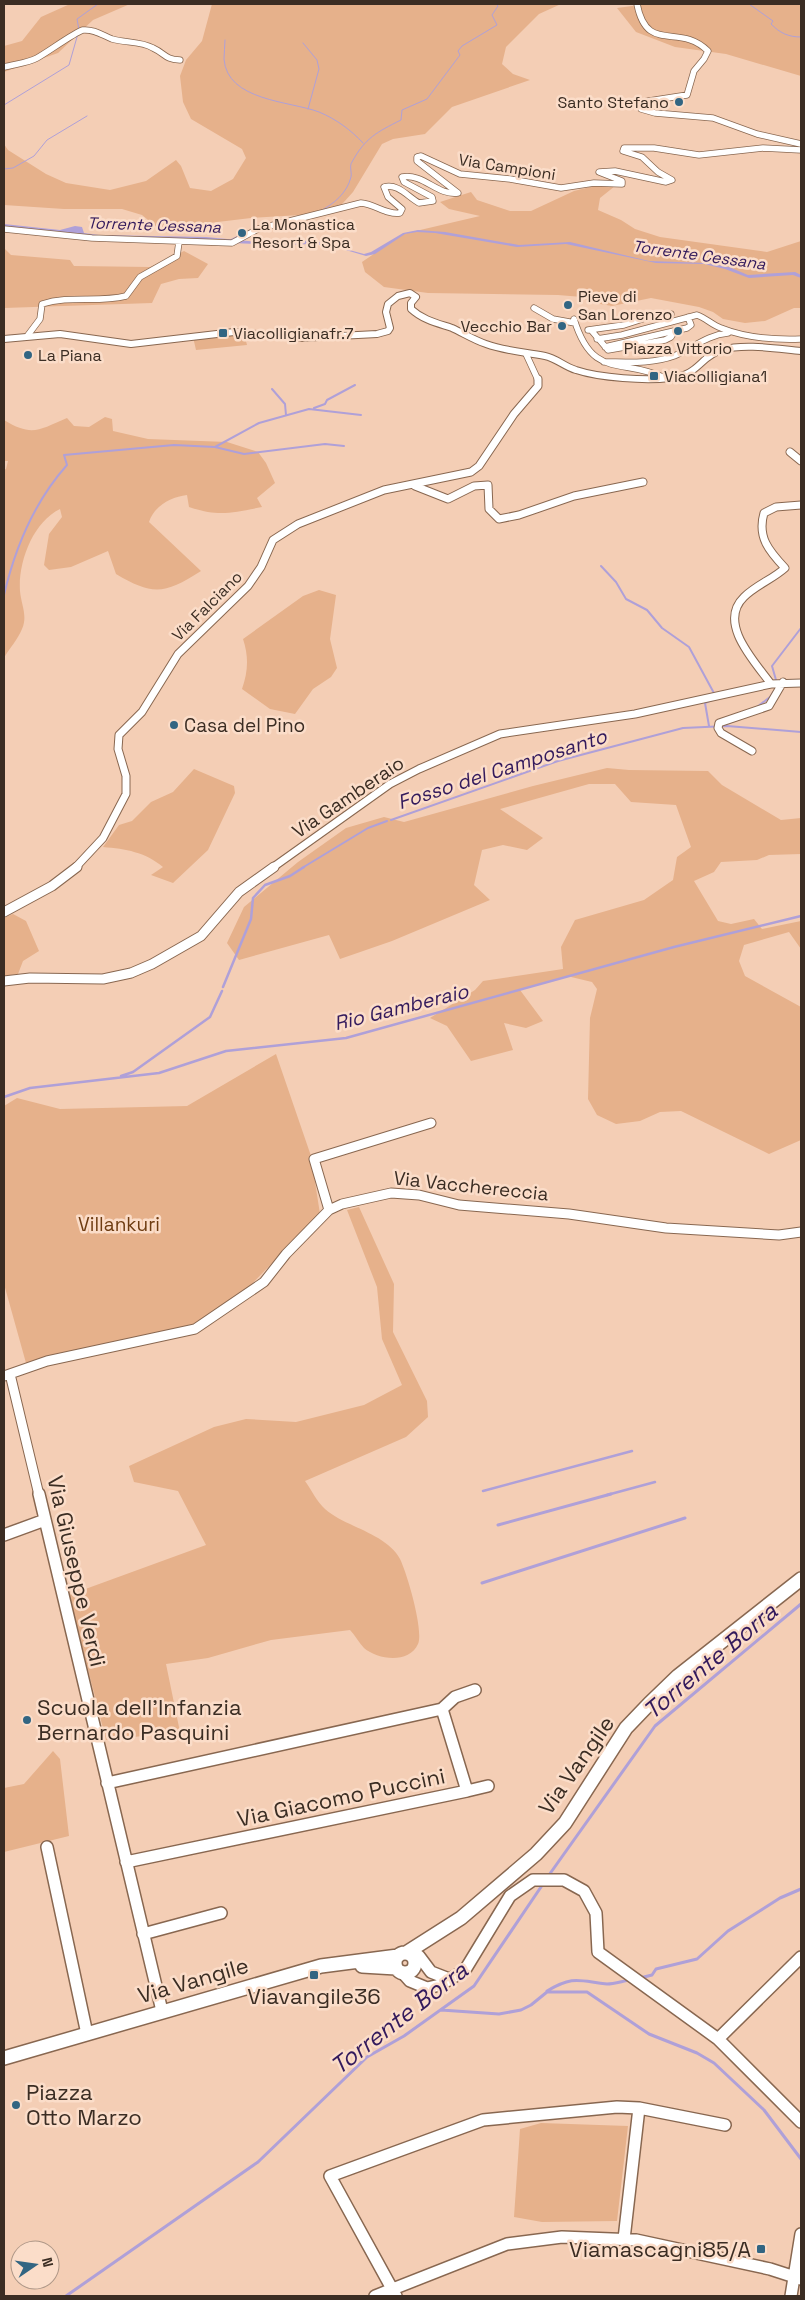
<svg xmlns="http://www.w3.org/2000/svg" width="805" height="2300" viewBox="0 0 805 2300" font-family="'Space Grotesk',sans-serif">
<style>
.green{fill:#e6b18b}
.water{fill:#afa0d8}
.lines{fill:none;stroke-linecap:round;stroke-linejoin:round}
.stream-far3{stroke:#afa0d8;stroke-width:1}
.stream-far2{stroke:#afa0d8;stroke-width:2}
.stream-far1{stroke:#afa0d8;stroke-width:2.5}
.stream{stroke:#afa0d8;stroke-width:3}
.minor-far3-casing{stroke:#886750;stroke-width:7}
.minor-far2-casing{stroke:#886750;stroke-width:9}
.minor-far1-casing{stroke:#886750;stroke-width:11}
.minor-casing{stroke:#886750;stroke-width:14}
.tertiary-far1-casing{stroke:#886750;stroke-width:8}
.tertiary-casing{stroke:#886750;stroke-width:16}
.minor-far3{stroke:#fff;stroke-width:5.5}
.minor-far2{stroke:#fff;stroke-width:7}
.minor-far1{stroke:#fff;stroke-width:9}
.minor{stroke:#fff;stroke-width:11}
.tertiary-far1{stroke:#fff;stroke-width:6}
.tertiary{stroke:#fff;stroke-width:13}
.poi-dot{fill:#326582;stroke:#fbddc9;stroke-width:2}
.labels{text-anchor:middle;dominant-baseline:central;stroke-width:5;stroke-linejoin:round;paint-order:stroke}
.far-poi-label{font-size:16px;fill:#3b2d23;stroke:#fbddc9;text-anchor:start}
.far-street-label{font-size:16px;fill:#3b2d23;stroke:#fbddc9}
.far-water-label{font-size:16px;font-style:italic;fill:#331a5c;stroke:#fbddc9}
.poi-label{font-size:19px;fill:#3b2d23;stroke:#fbddc9;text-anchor:start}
.street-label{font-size:19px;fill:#3b2d23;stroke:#fbddc9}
.park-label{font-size:19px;fill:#6e3c11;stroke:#fbddc9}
.water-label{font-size:20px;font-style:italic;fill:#331a5c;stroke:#fbddc9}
.near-street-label{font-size:22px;fill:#3b2d23;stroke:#fbddc9}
.near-poi-label{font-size:22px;fill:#3b2d23;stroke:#fbddc9;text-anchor:start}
.near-water-label{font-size:24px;font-style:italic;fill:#331a5c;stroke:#fbddc9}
</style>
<rect width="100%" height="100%" fill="#f4ceb5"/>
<path class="green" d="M70 4H130L93 20 58 53 4 72V46L22 41 41 17Z
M212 4H561L539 14 506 47 502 64 513 74 530 80 452 107 425 134 393 139 382 144 353 192 334 213 251 218 159 229 142 215 122 209H64L4 205V144L8 150 46 174 66 183 110 190 146 181 176 160 181 166 190 188 211 191 233 179 246 158 242 149 191 119 183 102 180 76 186 60 202 41Z
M647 4H801V76L726 54 675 47 636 32 617 8Z
M598 185 615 186 600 198 598 210 621 220 635 229 660 237 767 252 801 241V308H794L765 321 745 323 723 319 713 312 699 307 651 298 612 306 589 302 582 297 558 295 428 293 384 287 365 272 362 262 403 234 480 216 449 209 440 202 471 192 477 200 510 211H531L574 191Z
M4 248 11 255 70 260 74 266 150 267 184 251 208 264 198 278 179 279 161 284 152 303 4 308Z
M244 333 247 345 196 350 193 337Z
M105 417 112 419 113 431 148 439 227 442 258 452 266 463 275 483 257 498 262 507C231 513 219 517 189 507L187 495C171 497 154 506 149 522L201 571C165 594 153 596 116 574L108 551 71 567 49 570 44 565 49 534 62 517 60 509C33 522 18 562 20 591 21 604 28 616 22 629 18 639 9 649 4 658V470L6 469 8 461H4V420C32 437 39 430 67 418L74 426 89 427Z
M319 590 336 595 330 639 337 668 331 677 313 689 295 714 270 709 242 689C248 672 249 657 243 639L303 596Z
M607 768 629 770 708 771 722 785 781 820 801 818V854L769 855 757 860 721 862 714 872 694 881 718 921 731 924 754 919 762 929 801 921V949L789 932 744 945 739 961 745 976 801 1007V1140L769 1154 681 1111 660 1112 640 1121 616 1124 597 1115 588 1099 590 1018 597 989 592 982 567 976 520 990 543 1021 526 1028 504 1023 513 1050 471 1061 447 1026 430 1018 475 990 483 981 563 969 561 947 575 920 644 900 673 880 677 857 691 847 676 805 631 802 615 784H589L500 809 543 838 527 850 503 845 482 850 474 885 490 900 392 941 340 959 329 935 239 960 227 943 244 907 298 862 346 828 384 817 404 822 533 786Z
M194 769 234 786 235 793 208 850 173 883 151 875 163 867C145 852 126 849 103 847L119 825 132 821 151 802 173 792Z
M13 914 26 921 39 951 23 961 18 974 4 976V918Z
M276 1054 311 1156 320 1214 239 1297 192 1326 26 1363 4 1284V1106L17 1098 60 1109 187 1106Z
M359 1207 394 1284 393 1332 427 1401 428 1417 406 1437 305 1481C311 1489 317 1502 325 1509 345 1527 386 1533 400 1559 407 1573 424 1631 418 1644 409 1664 378 1660 364 1648 359 1643 355 1635 350 1630L271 1640 208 1658 166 1664 180 1732 106 1740 69 1595 206 1545 178 1491 134 1482 129 1466 214 1427 246 1419 296 1422 364 1405 402 1385 382 1339 377 1287 347 1210Z
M53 1751 60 1759 69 1836 4 1852V1788L24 1784Z
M541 2123 628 2126 617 2221 542 2222 514 2217 520 2129Z"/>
<path class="water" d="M4 224 60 230 75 226 82 227 84 233 99 235 206 237 258 242 284 239 320 242 364 254 371 252 403 233 418 230 445 232 519 245 570 242 649 261 707 263 729 267 748 275 795 272 801 275V278L793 275 749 278 725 269 704 264 656 263 566 244 517 247 435 233 417 232 405 234 375 254 366 256 339 248 313 244 277 245 88 237 4 226Z"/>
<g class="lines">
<path class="stream-far3" d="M749 4 773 21 771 24C780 33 788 37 801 37
M225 40C225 46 224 53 224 59 227 101 290 101 319 112 336 119 351 130 363 143
M303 43 317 60 319 69 308 109
M4 105 69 65 79 30 77 19 98 4
M4 169 13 168 34 156 47 140 87 116
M320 211C334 204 347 193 351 177 352 172 349 166 352 162 365 138 377 132 401 120L402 110 427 99 460 55 458 51 462 46 497 25 492 15 498 6 496 4
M230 240 257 227"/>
<path class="stream-far2" d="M272 389 285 404 286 415
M314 408 325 404 327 400 355 385
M215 447 244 454 325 444 344 446
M601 566 616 582 626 599 647 610 662 628 689 647 715 695
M4 595C15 548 35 501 67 465L64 455 174 445 215 447 259 423 309 409 361 415
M776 680 772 666 801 628
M757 707 770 697 774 691
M709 726 705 703 712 700
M391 820 558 761 683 728 727 726 801 732
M302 868 368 828 387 821"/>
<path class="stream-far1" d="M223 987 251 919 253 898 265 885 290 876 304 867
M121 1076 133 1072 210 1017 222 991
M4 1097 30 1088 159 1073 226 1051 346 1038 674 947 801 916
M483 1491 632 1451
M607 1495 655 1482"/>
<path class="stream" d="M498 1525 611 1494
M482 1583 685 1518
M549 1875 655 1726 801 1604
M640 1978 652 1975 656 1969 697 1959 728 1931 780 1898 801 1889
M547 1991C574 1975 579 1981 607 1984 614 1984 623 1981 630 1980
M441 2010 499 2014 521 2010 531 2005 547 1992H587L649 2034 697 2053 714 2063 764 2110 801 2159
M66 2296 258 2162 367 2057 404 2036 474 1986 543 1884"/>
<defs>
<path id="minor-far3" d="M637 4C647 55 679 22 708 51L704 59 694 71 687 95 642 102 639 105 641 109 655 113 713 118 757 134 801 144
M4 67C15 64 28 63 37 58 48 52 75 32 83 30 94 29 102 35 112 39 125 43 141 41 153 48 166 54 164 59 180 60
M622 184V181L599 172 615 171 666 182 672 180 658 172 642 157 623 151 624 148H654L699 155 763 148 801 150
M4 229 92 238 232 243 258 229 361 203C375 204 386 215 400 213L402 209 388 197 384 187C398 183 408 197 419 203L433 201 432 197 404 182 402 177C424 173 437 196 458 193L417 161V157L421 156 460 174 510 179 561 188 594 183 622 184
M534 308 553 319 575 323
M574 319C593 381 622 357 665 378
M588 330 624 325 655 315 671 314
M591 330 608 350 665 340 671 337 674 332
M28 335 40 319 42 304C70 295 98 303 126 296L140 277 177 256 179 242
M597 339 622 335 697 315C706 318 712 325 721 328 746 338 774 340 801 339
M605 347 687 328 691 325 688 317
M526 354 538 380
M604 362C627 362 652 364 674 356 693 348 707 335 728 333"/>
<path id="minor-far2" d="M790 452 801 461
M415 486 448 499 474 486 488 485 489 509 499 519 519 515 574 496 643 482
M771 684C755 662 717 623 744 597 756 585 773 579 785 568 769 551 757 537 764 513L776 507 801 505
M752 751 721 733 718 728 719 723 769 706 783 682
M75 868 103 838 126 794V776L118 749 119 735 142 712 178 654 248 586 261 567 273 540 298 524 384 490 471 472 479 466 514 414 538 386V379
M272 868 390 784 419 769 500 734 635 714 771 684 801 683"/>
<path id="minor-far1" d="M4 912 52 886 77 867
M4 981 30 978 103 979 131 973 152 964 201 936 239 892 274 867
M329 1210 314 1159 431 1123
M10 1374 39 1495
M4 1376 47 1361 195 1329 264 1282 286 1254 329 1210 342 1204 391 1193 419 1195 459 1205 569 1214 666 1228 779 1235 801 1232"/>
<path id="minor" d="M39 1494 162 2011
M4 1535 45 1520
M442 1709 455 1697 475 1690
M107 1783 442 1709 467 1791 126 1862
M467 1791 488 1786
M47 1847 87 2034
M143 1934 221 1913
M419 1956 431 1972 449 1979
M402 1972 410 1981 427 1988 440 1985 465 1970 510 1896 533 1880H564L584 1891 596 1913 598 1952 718 2039 801 2122
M718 2039 801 1957
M624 2239 639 2108
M375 2296 507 2244 562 2237 636 2240 770 2269 801 2279
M396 2296 330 2176 483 2120 617 2107 639 2108 725 2125
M791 2296 801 2234"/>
<path id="tertiary-far1" d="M4 339 60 334 131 344 234 332 300 338 377 334 388 331 390 328 386 312 388 304 398 296 410 293 416 297 411 303V309C423 320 437 323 452 328 463 333 474 340 486 344 505 351 525 352 545 356 556 358 565 367 576 370 600 378 646 381 670 378 700 375 699 357 722 350 744 343 778 349 801 351"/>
<path id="tertiary" d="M406 1953 461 1918 536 1854 565 1823 626 1728 649 1704 678 1676 801 1579
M395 1963a10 10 0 1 1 20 0a10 10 0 1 1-20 0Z
M362 1966 396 1968
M4 2058 321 1966 398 1956"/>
</defs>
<use href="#minor-far3" class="minor-far3-casing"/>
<use href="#minor-far2" class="minor-far2-casing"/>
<use href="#minor-far1" class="minor-far1-casing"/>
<use href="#minor" class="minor-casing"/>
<use href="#tertiary-far1" class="tertiary-far1-casing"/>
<use href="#tertiary" class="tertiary-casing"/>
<use href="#minor-far3" class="minor-far3"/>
<use href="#minor-far2" class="minor-far2"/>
<use href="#minor-far1" class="minor-far1"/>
<use href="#minor" class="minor"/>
<use href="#tertiary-far1" class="tertiary-far1"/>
<use href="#tertiary" class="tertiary"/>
</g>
<g class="poi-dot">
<circle cx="679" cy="102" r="5"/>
<circle cx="242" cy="233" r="5"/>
<circle cx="568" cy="305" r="5"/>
<circle cx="562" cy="326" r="5"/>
<circle cx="678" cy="331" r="5"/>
<rect x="218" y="328" width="10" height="10" rx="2.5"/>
<circle cx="28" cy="355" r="5"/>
<rect x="649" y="371" width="10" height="10" rx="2.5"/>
<circle cx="174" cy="725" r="5"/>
<circle cx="27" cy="1720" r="5"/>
<rect x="309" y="1970" width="10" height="10" rx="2.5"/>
<circle cx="16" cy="2105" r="5"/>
<rect x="756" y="2244" width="10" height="10" rx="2.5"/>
</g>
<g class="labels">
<g class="far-poi-label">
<text x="669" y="102" text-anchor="end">Santo Stefano</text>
<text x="252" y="224">La Monastica<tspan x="252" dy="18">Resort &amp; Spa</tspan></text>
<text x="578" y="296">Pieve di<tspan x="578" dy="18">San Lorenzo</tspan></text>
<text x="552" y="326" text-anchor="end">Vecchio Bar</text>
<text x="233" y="333">Viacolligianafr.7</text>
<text x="678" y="348" text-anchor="middle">Piazza Vittorio</text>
<text x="38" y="355">La Piana</text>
<text x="664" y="376">Viacolligiana1</text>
</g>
<g class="far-street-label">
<text transform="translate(507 167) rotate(9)">Via Campioni</text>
<text transform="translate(207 606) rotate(-45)">Via Falciano</text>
</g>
<g class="far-water-label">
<text transform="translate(154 225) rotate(2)">Torrente Cessana</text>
<text transform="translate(699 255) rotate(8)">Torrente Cessana</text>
</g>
<g class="poi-label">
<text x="184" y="725">Casa del Pino</text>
</g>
<g class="street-label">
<text transform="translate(348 797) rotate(-34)">Via Gamberaio</text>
<text transform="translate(471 1186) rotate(6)">Via Vacchereccia</text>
</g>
<g class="park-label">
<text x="119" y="1224">Villankuri</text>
</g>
<g class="water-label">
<text transform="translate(502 769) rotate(-18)">Fosso del Camposanto</text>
<text transform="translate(401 1007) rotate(-14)">Rio Gamberaio</text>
</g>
<g class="near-street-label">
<text transform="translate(77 1571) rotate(77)">Via Giuseppe Verdi</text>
<text transform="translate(576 1765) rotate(-55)">Via Vangile</text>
<text transform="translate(341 1797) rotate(-12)">Via Giacomo Puccini</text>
<text transform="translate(193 1980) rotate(-16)">Via Vangile</text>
</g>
<g class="near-poi-label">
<text x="37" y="1707">Scuola dell'Infanzia<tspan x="37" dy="25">Bernardo Pasquini</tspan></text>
<text x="314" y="1996" text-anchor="middle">Viavangile36</text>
<text x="26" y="2092">Piazza<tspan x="26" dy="25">Otto Marzo</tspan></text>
<text x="751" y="2249" text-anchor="end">Viamascagni85/A</text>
</g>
<g class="near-water-label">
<text transform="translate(710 1661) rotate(-40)">Torrente Borra</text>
<text transform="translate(399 2018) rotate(-38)">Torrente Borra</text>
</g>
</g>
<rect width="805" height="2300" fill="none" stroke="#3b2d23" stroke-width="10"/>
<g transform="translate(35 2265) rotate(77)"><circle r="24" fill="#fbddc9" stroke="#ae9787"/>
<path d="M0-4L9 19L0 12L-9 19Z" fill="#326582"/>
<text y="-8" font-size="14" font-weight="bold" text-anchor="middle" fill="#3b2d23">N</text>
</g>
</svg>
